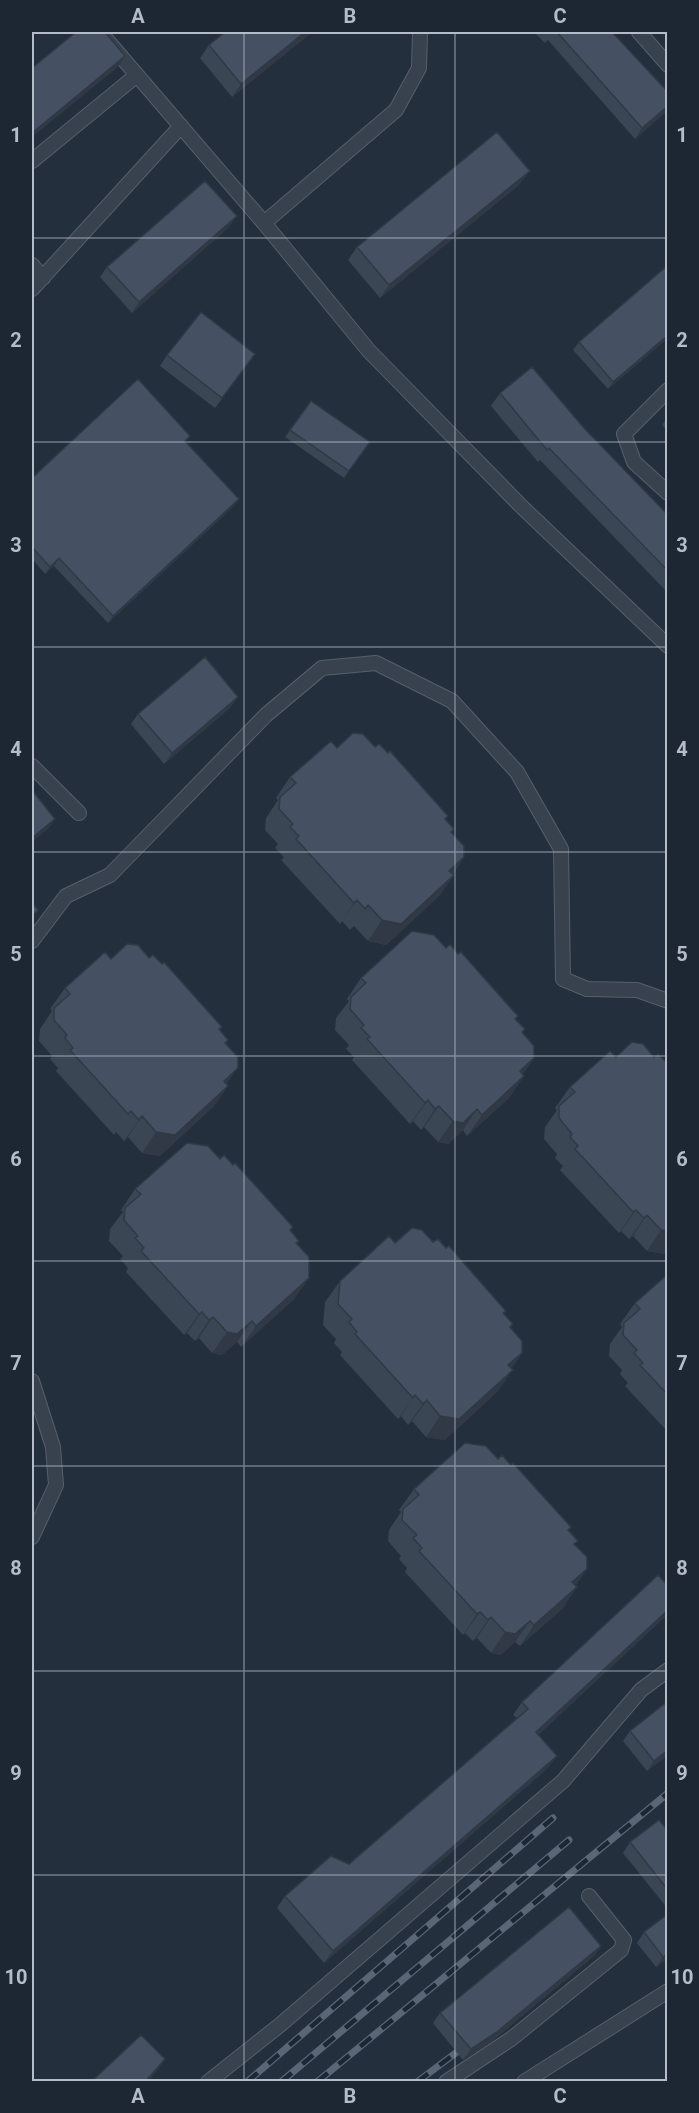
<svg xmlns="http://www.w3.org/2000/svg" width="699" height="2113" viewBox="0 0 699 2113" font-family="Roboto,sans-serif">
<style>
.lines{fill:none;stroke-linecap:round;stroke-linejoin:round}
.lane-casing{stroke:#565f6c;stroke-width:16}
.lane{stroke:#38414e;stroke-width:14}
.rail-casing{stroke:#5a6575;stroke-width:7}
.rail{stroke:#1d2633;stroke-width:4.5;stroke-dasharray:14;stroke-linecap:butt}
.wall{fill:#3b4654}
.shaded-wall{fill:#303945}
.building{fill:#455162;stroke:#303945;stroke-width:1.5}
.grid{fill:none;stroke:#b4bcc9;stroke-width:1.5;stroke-opacity:0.55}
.neatline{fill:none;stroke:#b4bcc9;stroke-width:2}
.grid-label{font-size:20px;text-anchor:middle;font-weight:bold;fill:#b4bcc9}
</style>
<rect width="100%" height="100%" fill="#242f3e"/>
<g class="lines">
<defs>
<path id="lane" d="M100 32 264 223 369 351 523 508 668 646
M639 32 668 65
M32 161 137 75
M264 223 396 110 419 68 420 32
M32 265 43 278
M32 289 181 126
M668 390 624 434 634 462 668 493
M32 766 79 813
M32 941 66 896 110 875 266 715 322 668 376 663 452 701 517 772 561 849 563 979 587 989 637 990 668 1001
M32 1381 53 1447 56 1485 32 1537
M208 2082 280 2025 563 1781 641 1690 668 1670
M446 2082 511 2039 621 1950 624 1940 589 1896
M524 2082 668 1991"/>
</defs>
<use href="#lane" class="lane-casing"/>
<use href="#lane" class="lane"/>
<defs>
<path id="rail" d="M247 2082 553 1818
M281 2082 569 1840
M317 2082 668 1793
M417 2082 457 2052"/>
</defs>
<use href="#rail" class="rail-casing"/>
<use href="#rail" class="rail"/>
</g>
<path class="wall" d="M225 32H312L232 97 200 58 209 45Z
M534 32H612L668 92V110L635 139 548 40 545 43Z
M520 184 380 298 348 260 357 247Z
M229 227 132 313 100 277 107 267Z
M668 265V338L608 389 573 350 579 342Z
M167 355 248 364 215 408 160 366Z
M500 393 584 428 668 515V593L540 460 538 462 491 406Z
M311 401 370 442 344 478 285 437Z
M668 417V431L662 425Z
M186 442 239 499 234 506 108 623 54 566 45 574 32 559V478Z
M231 707 164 764 131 724 138 714Z
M375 747 445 819 464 857 453 874 454 875 439 896 386 945 368 941 354 926 350 930 342 921 340 924 281 860 284 857 275 848 278 844 265 830 266 818 278 800 276 798 290 777 337 748Z
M446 948 525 1029 522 1033 523 1074 510 1097 467 1136 463 1130 448 1144 438 1142 424 1127 421 1130 413 1121 410 1124 352 1060 354 1057 346 1049 349 1045 335 1030 336 1018 349 1001 347 999 361 978Z
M149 958 222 1027 220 1030 228 1040 226 1044 227 1085 228 1086 213 1107 160 1156 142 1153 128 1137 124 1141 116 1132 114 1135 56 1071 58 1068 50 1059 52 1056 39 1041 40 1029 52 1011 50 1009 65 988 111 959Z
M632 1042 665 1254 647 1251 633 1236 629 1239 621 1231 619 1233 560 1170 563 1166 555 1158 557 1154 544 1139 545 1127 557 1110 555 1108 570 1087 616 1057Z
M220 1159 293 1227 290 1231 299 1241 297 1244 309 1278 294 1299 241 1347 237 1342 222 1355 212 1353 199 1338 195 1341 187 1333 184 1335 126 1272 128 1268 120 1259 123 1256 109 1241 110 1229 123 1212 121 1210 135 1189Z
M433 1242 504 1314 522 1353 511 1369 498 1391 445 1440 426 1437 412 1421 408 1425 401 1416 398 1419 340 1355 342 1352 334 1343 336 1339 323 1325 325 1302 340 1281 395 1243Z
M668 1274V1432L625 1386 628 1383 620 1374 622 1370 609 1356 610 1344 622 1327 620 1324 635 1303Z
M498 1459 569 1531 575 1544 576 1585 563 1608 520 1646 515 1642 501 1655 491 1653 477 1638 473 1641 465 1633 463 1635 405 1572 407 1568 399 1559 401 1556 388 1541 389 1530 401 1512 399 1510 414 1489Z
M668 1586V1614L538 1735 548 1768 324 1963 277 1908 285 1896 349 1864 517 1718 513 1715 522 1702Z
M630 1731 668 1755 647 1771 623 1741Z
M668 1831V1909L623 1853 630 1842Z
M668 1914V1958L656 1967 637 1943 644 1932Z
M601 1946 594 1956 491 2042 463 2060 433 2023 440 2013Z"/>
<path class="shaded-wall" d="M305 32H312L232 97 241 84Z
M125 56 118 67 32 137V133Z
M668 106V110L635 139 642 128Z
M530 171 520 184 380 298 389 285Z
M237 216 229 227 132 313 139 302Z
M668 335V338L608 389 613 382Z
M239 499 234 506 108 623 113 616Z
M59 558 54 566 45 574 50 567Z
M238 697 231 707 164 764 172 753Z
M55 819 49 828 32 842V838Z
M464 857 449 878V871Z
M454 875 439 896 386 945 368 941 382 920Z
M357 900 342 921 340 924 354 903Z
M534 1058 520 1079V1071Z
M238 1068 223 1089 224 1081Z
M524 1076 510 1097 467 1136 482 1115Z
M228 1086 213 1107 160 1156 142 1153 156 1132Z
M428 1100 413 1121 410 1124 425 1103Z
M439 1106 424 1127 421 1130 435 1109Z
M477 1109 463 1130 448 1144 438 1142 453 1121Z
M142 1116 128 1137 124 1141 139 1120Z
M636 1210 621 1231 619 1233 633 1212Z
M647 1215 633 1236 629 1239 644 1218Z
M661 1230 668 1231V1252L665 1254 647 1251Z
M309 1278 294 1299 241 1347 256 1326Z
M202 1312 187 1333 184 1335 199 1314Z
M213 1317 199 1338 195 1341 209 1320Z
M252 1321 237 1342 222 1355 212 1353 227 1332Z
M522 1353 508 1374V1365Z
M513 1370 498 1391 445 1440 426 1437 440 1416Z
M415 1395 401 1416 398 1419 413 1398Z
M427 1400 412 1421 408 1425 423 1404Z
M587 1569 573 1590 572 1582Z
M577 1587 563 1608 520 1646 534 1625Z
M668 1610V1614L527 1745 536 1732Z
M480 1612 465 1633 463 1635 477 1614Z
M491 1617 477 1638 473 1641 488 1620Z
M530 1621 515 1642 501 1655 491 1653 505 1632Z
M668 1750V1755L647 1771 654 1761Z
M557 1756 548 1768 324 1963 333 1951Z
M601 1946 594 1956 491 2042 463 2060 471 2049Z
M668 1953V1958L656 1967 663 1957Z
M165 2059 156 2072 148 2082H145Z"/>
<path class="building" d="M76 32H105L125 56 32 133V68Z
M225 32H305L241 84 209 45Z
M557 32H612L668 92V106L642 128Z
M497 132 530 171 389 285 357 247Z
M205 181 237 216 139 302 107 267Z
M668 265V335L613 382 579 342Z
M201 312 255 354 222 398 167 355Z
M532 367 584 428 668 515V571L549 448 547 450 500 393Z
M138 379 190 436 185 441 239 499 113 616 59 558 50 567 32 547V478Z
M311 401 370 442 349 471 290 430Z
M205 657 238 697 172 753 138 714Z
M353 733 363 734 375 747 379 744 388 753 390 751 448 816 445 819 454 829 451 832 464 846V857L449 871 454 875 401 924 382 920 368 905 365 909 357 900 354 903 296 839 299 836 290 827 293 824 279 809 280 797 296 783 290 777 331 741 337 748Z
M32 790 55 819 32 838Z
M32 903 38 910 32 916Z
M412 931 434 935 446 948 450 944 458 954 461 952 518 1016 515 1019 525 1029 522 1032 534 1046V1058L520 1071 524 1076 482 1115 477 1109 463 1123 453 1121 439 1106 435 1109 428 1100 425 1103 367 1039 370 1037 361 1028 364 1025 350 1009 351 997 366 983 361 978Z
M127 944 138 945 149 958 153 955 162 964 164 962 222 1027 219 1029 228 1040 225 1043 238 1057V1068L224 1081 228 1086 175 1135 156 1132 142 1116 139 1120 131 1111 128 1114 70 1050 73 1048 65 1038 67 1035 54 1020V1008L70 994 65 988 105 952 111 959Z
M632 1042 643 1044 654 1057 658 1054 667 1063 668 1062V1231L661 1230 647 1215 644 1218 636 1210 633 1212 575 1149 578 1146 570 1137 572 1134 559 1118V1106L575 1092 570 1087 610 1051 616 1057Z
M187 1143 208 1146 220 1159 224 1155 233 1165 235 1163 293 1227 290 1230 299 1241 296 1243 309 1257V1278L256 1326 252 1321 237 1334 227 1332 213 1317 209 1320 202 1312 199 1314 141 1251 144 1248 135 1238 138 1236 124 1220 125 1208 141 1194 135 1189Z
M412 1228 422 1230 433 1242 438 1239 446 1248 449 1246 506 1311 503 1313 513 1324 510 1327 522 1341V1353L508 1365 513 1370 459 1419 440 1416 427 1400 423 1404 415 1395 413 1398 355 1334 357 1332 349 1322 352 1319 338 1304 340 1281 389 1236 395 1243Z
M668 1274V1395L640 1365 643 1363 634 1353 637 1350 623 1335 624 1323 640 1309 635 1303Z
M465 1443 486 1446 498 1459 502 1455 511 1465 513 1463 571 1527 568 1530 578 1541 574 1544 587 1557V1569L572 1582 577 1587 534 1625 530 1621 515 1634 505 1632 491 1617 488 1620 480 1612 477 1614 419 1551 422 1548 413 1538 417 1535 402 1520 403 1509 419 1495 414 1489Z
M658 1575 668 1586V1610L536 1732 557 1756 333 1951 285 1896 331 1856 349 1864 528 1709 522 1702Z
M668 1701V1750L654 1761 630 1731Z
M659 1820 668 1831V1890L630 1842Z
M569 1907 601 1946 498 2031 471 2049 440 2013Z
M668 1914V1953L663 1957 644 1932Z
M141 2035 165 2059 145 2082H91Z"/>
<path class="grid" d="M244 32V2082M455 32V2082M32 238H668M32 442H668M32 647H668M32 852H668M32 1056H668M32 1261H668M32 1466H668M32 1671H668M32 1875H668"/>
<rect width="699" height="2113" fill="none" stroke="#1d2633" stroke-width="66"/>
<rect x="33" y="33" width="633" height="2047" class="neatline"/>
<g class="grid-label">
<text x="138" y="23">A</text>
<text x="350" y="23">B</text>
<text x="560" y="23">C</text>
<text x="16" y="142">1</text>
<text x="682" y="142">1</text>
<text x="16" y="347">2</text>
<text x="682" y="347">2</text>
<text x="16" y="552">3</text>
<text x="682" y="552">3</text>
<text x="16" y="756">4</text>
<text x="682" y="756">4</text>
<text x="16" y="961">5</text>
<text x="682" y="961">5</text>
<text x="16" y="1166">6</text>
<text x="682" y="1166">6</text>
<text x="16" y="1370">7</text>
<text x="682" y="1370">7</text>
<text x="16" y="1575">8</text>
<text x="682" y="1575">8</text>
<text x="16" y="1780">9</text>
<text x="682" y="1780">9</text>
<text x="16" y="1984">10</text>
<text x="682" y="1984">10</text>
<text x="138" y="2103">A</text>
<text x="350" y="2103">B</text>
<text x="560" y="2103">C</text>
</g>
</svg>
